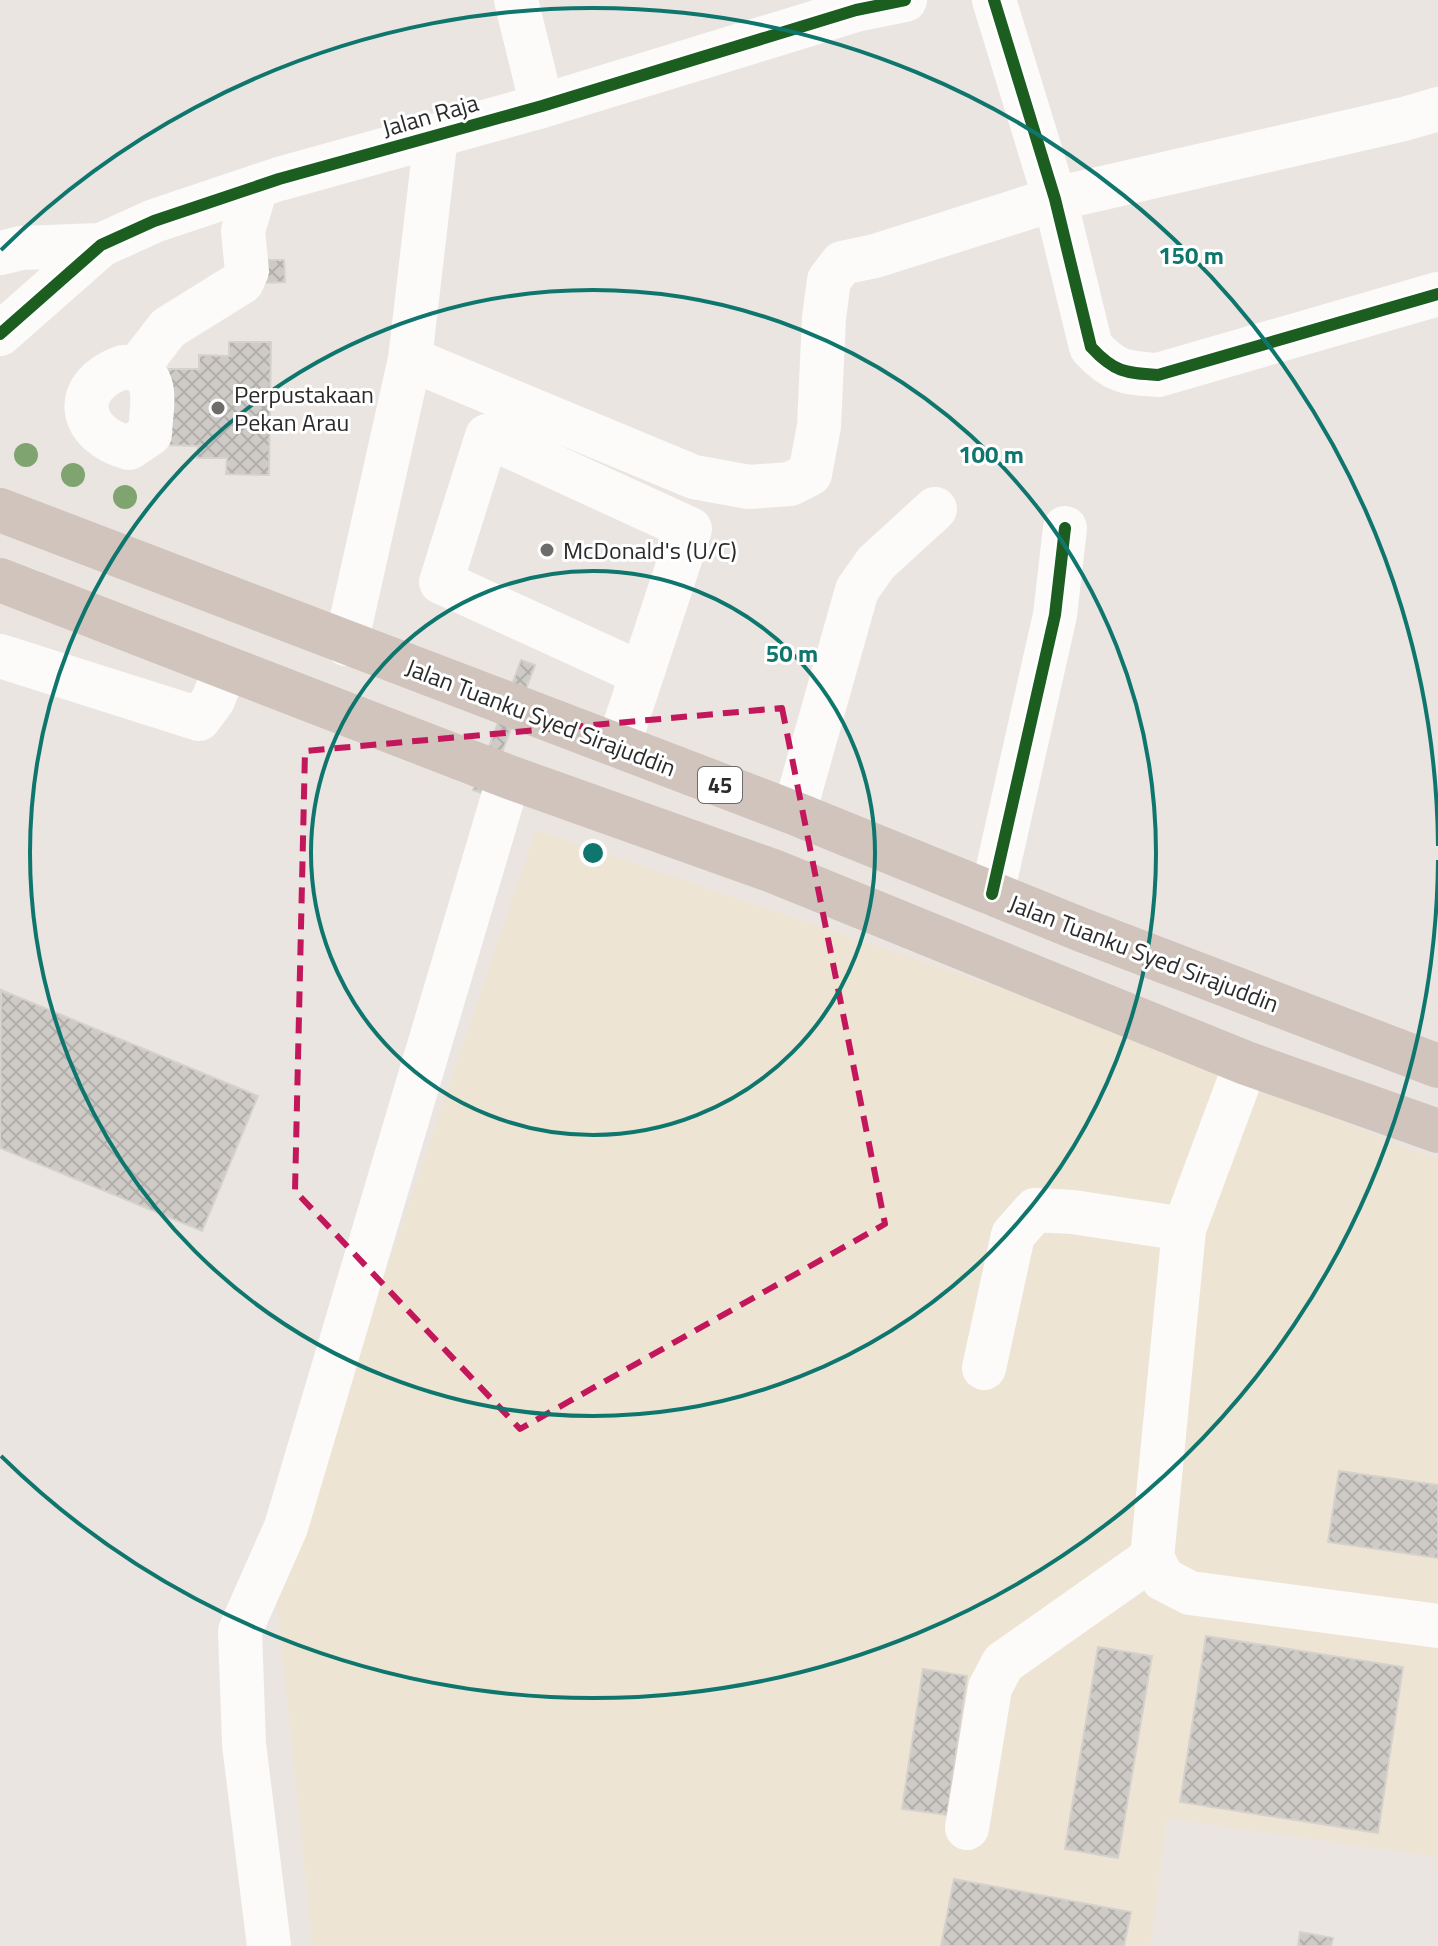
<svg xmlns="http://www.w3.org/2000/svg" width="1438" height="1946" viewBox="0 0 1438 1946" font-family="'Titillium Web',sans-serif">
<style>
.education{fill:#eee4d4}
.building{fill:url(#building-cross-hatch);stroke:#d5d1cc;stroke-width:2}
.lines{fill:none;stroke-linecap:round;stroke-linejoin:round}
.minor{stroke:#fcfbfa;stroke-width:44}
.highway{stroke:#d0c4bc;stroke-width:44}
.cycleway-casing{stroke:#fff;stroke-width:17}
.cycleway{stroke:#1b5e20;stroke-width:12}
.tree{fill:#7fa470}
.marked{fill:none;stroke:#c2185b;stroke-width:6;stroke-dasharray:16 10;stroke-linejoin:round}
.ring{fill:none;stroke:#0f766e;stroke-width:4}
.poi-dot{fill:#6e6c6a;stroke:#fff;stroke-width:3}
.labels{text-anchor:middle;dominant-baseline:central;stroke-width:6;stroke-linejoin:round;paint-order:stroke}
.shield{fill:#fff;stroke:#6b6b6b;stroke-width:2}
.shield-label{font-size:22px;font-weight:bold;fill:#2b2b2b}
.street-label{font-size:24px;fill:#2b2b2b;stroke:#fff}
.poi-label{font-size:24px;fill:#2b2b2b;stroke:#fff;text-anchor:start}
.centre{fill:#0f766e;stroke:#fff;stroke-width:4}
.ring-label{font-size:24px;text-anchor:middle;font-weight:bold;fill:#0f766e;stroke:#fff;stroke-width:6;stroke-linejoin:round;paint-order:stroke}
</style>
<defs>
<pattern id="building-cross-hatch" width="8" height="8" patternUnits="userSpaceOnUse" patternTransform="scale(2)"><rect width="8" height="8" fill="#cecbc7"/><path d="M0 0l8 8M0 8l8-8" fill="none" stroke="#b1aeab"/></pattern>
</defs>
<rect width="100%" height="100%" fill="#eae5e0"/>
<path class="education" d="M536 830 1097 1021 1414 1151 1438 1158V1857L1167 1818 1150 1946H313L276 1594Z"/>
<path class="building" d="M260 260H284L285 282 260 283Z
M229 342H271L269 475 226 474 227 458H197L198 446 165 445 167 369H199V355L229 356Z
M521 660 535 665 486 795 473 790Z
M1 990 258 1096 202 1231 0 1148Z
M1339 1471 1438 1485V1558L1328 1542Z
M1206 1636 1403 1667 1378 1833 1180 1802Z
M1098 1647 1152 1656 1118 1858 1065 1849Z
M923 1669 967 1676 947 1815 902 1809Z
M954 1879 1131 1912 1124 1946H941Z
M1300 1932 1333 1938 1331 1946H1298Z"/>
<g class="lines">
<path class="minor" d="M516 0 542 106
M994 0 1055 199 1091 347C1114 372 1125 373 1158 375L1438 294
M0 253 21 248 101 245
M0 334 101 245 154 221 279 179 542 106 856 10 905 0
M410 359 694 477 749 487 790 484 810 474 819 426 824 318 829 280 842 263 875 256 1055 199 1404 119 1438 109
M123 367C163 370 151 405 150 434L129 448C77 434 70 386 123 367Z
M137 368 168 328 242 282 247 271 243 231 256 187
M346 644 410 359 436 136
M0 656 199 719 213 700 225 669
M618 746 642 674 441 582 487 436 690 529 642 674
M794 813 857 590 876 563 935 509
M992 894 1055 615 1065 528
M1246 1063 1184 1229 1152 1558 1163 1579 1190 1593 1438 1626
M984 1368 1013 1235 1035 1210 1073 1212 1184 1229
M967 1828 990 1688 1003 1663 1152 1558
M269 1946 244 1744 240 1631 286 1527 509 777"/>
<path class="highway" d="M0 510 794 813 1082 930 1438 1066
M0 580 509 777 773 871 1246 1063 1438 1131"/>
<defs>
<path id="cycleway" d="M994 0 1055 199 1091 347C1114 372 1125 373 1158 375L1438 294
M0 334 101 245 154 221 279 179 542 106 856 10 905 0
M992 894 1055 615 1065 528"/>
</defs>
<use href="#cycleway" class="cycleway-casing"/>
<use href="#cycleway" class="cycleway"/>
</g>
<g class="tree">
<circle cx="26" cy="455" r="12"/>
<circle cx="73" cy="475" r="12"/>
<circle cx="125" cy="497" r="12"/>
</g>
<path class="marked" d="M782 708 885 1224 520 1429 295 1191 305 751Z"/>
<g class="ring">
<circle cx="593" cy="853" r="282"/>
<circle cx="593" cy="853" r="563"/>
<path d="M1438 860A845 845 0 0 1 1 1456M1 250A845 845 0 0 1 1438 846"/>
</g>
<g class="poi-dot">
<circle cx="218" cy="408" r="8"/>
<circle cx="547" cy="550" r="8"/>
</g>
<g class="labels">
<rect class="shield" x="698" y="767" width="44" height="36" rx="6"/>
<g class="shield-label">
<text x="720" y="785">45</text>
</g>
<g class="street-label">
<text transform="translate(430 115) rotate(-16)">Jalan Raja</text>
<text transform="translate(541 717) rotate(21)">Jalan Tuanku Syed Sirajuddin</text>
<text transform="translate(1144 953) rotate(21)">Jalan Tuanku Syed Sirajuddin</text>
</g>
<g class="poi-label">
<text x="234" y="394">Perpustakaan<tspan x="234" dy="28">Pekan Arau</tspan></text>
<text x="563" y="550">McDonald's (U/C)</text>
</g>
</g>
<circle cx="593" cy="853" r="12" class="centre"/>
<g class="ring-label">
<text x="1191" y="264">150 m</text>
<text x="991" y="463">100 m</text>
<text x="792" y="662">50 m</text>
</g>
</svg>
